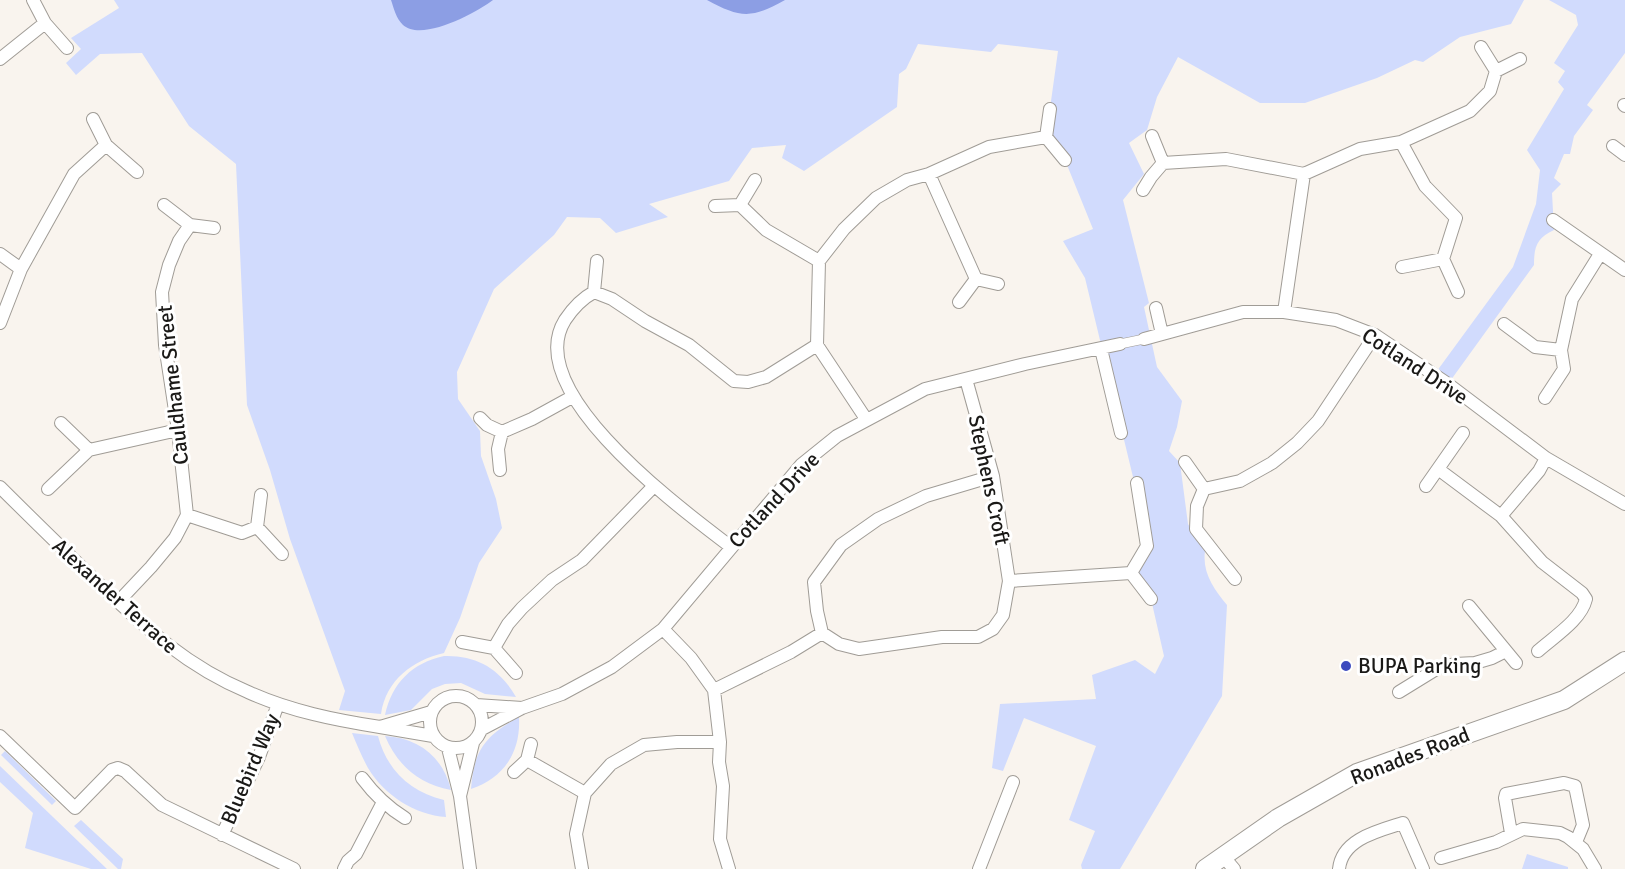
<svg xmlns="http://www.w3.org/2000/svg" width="1625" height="869" viewBox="0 0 1625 869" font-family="Signika,sans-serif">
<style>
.green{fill:#d1dbfd}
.water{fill:#8c9ee4}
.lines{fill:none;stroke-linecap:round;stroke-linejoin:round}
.pedestrian-casing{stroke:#a09c96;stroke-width:10}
.minor-casing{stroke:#a09c96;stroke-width:14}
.secondary-casing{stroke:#a09c96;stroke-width:20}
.pedestrian{stroke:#fff;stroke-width:9}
.minor{stroke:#fff;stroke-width:12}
.secondary{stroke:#fff;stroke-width:18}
.poi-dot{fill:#3d4bbe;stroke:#fff;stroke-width:2}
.labels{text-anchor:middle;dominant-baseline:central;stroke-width:6;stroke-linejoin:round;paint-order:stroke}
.street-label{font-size:21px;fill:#1a1917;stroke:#fff}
.poi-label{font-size:21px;fill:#1a1917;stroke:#fff;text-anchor:start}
</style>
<rect width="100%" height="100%" fill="#f9f4ee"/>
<path class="green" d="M114 0H1524L1511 24 1460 37 1423 62 1415 60 1377 78 1305 103H1260L1178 57 1157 97 1147 130 1129 143 1144 174 1123 200 1149 303 1144 307 1157 367 1182 401 1177 427 1169 451 1180 463 1188 524 1205 551C1202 573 1214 589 1227 605L1222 696 1120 869H1082L1081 865 1095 831 1069 820 1096 746 1024 718 1003 771 992 768 1000 704 1096 699 1092 675 1135 660 1155 674 1164 656 1151 599 1131 573 1147 546 1133 477 1085 278 1063 241 1093 229 1065 160 1046 137 1058 51 998 44 991 52 918 44 906 69 899 74 897 107 804 171 782 158 786 145 752 148 729 181 649 204 668 217 616 233 600 218 567 217 554 235 494 289 457 372 458 399 480 431 481 456 496 499 502 528 479 563 460 618 444 653C413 660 386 680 381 714L339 710 345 691 290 539 270 470 247 405 236 164 189 126 142 53 100 54 76 75 66 63 81 49 71 38 119 8Z
M1549 0H1625V53L1587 105 1593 110 1574 136 1570 154H1564L1554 178 1561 184 1552 193 1554 230C1537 238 1534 246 1534 265L1448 384 1434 375 1513 267 1536 204 1540 170 1527 150 1564 89 1558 82 1565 71 1554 63 1578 25 1576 15Z
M444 656C477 655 500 669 516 697L485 694 461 683 445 684 432 689 411 710 385 715C392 683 412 663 444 656Z
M519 717C521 752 504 778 471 789 474 750 485 736 519 717Z
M352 733 378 736C387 770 410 792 444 800L446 817C415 815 384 795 368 768 362 757 357 745 352 733Z
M385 736C419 738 443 757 451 790 419 784 398 766 385 736Z
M5 751 56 801 52 805 1 755Z
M0 766 107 869H91L25 848 33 813 0 782Z
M81 820 123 859 121 869H118L74 826Z
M1527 854 1568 867V869H1522Z"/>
<path class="water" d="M391 0H493C476 13 422 42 403 25 396 18 394 9 391 0Z
M707 0H785C752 19 740 18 707 0Z"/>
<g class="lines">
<defs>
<path id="pedestrian" d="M1120 344 1144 339"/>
<path id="minor" d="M45 23 67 48
M1481 47 1496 71
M0 59 45 23 33 0
M1624 105 1625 106
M1152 136 1163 163
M1046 137 1065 160
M1401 142 1425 186 1456 218 1443 259 1402 267
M106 145 137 172
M1613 146 1625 155
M929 174 976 279 998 284
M755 180 740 205 766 230 819 261
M1143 190 1151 177 1163 163 1226 159 1304 174 1360 149 1401 142 1470 111 1490 91 1496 71 1520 59
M715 206 740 205
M1553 220 1625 270
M190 225 214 228
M0 254 21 269
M1443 259 1458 292
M594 292 597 261
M959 302 976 279
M1156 308 1162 334
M1284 312 1304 174
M0 323 21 269 74 174 106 145 93 119
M1504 324 1535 347 1561 350
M1144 339 1243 312H1284L1336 320 1375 335 1448 384 1546 458 1625 504
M1101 349 1121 433
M1545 398 1564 369 1561 350 1572 299 1600 254
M480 418 487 425 502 432
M866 419 817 345 819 261 844 229 876 198 907 180 929 174 989 147 1046 137 1050 109
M61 423 89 450
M1185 462 1204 489
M1438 469 1501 516
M500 470 498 449 502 432 532 419 572 397
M1426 486 1463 433
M0 487C32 519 65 551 98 583 146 628 186 666 248 692 290 711 335 720 380 727
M48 489 89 450 178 430
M187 515 242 533 257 527 261 495
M257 527 282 554
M731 547C683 510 520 392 565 320 573 308 581 299 594 292L612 299 645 321 689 345 734 381 748 382 766 377 817 345
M1131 573 1151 599
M1235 579 1196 529 1197 506 1204 489 1240 481 1272 463 1297 443 1318 421 1375 335
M1009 581 1131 573 1147 546 1137 483
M118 602 151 567 175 538 187 515 178 430 165 345 162 292 169 265 179 241 190 225 164 205
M1469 606 1516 663
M663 629 691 658 714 690 720 742 719 762 723 786 720 839 729 869
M822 633 817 611 814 582 841 545 878 519 926 496 993 476
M462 642 494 648 508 624 522 608 552 580 582 560 653 487
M494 648 516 673
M1538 651C1555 636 1581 620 1586 599L1582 593 1542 562 1501 516 1539 471 1546 458
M714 690 791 652 822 633 839 644 859 649 942 637H978L993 629 1003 615 1009 581 993 476 966 379
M1399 692 1438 668 1455 664 1475 663 1492 658 1506 651
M430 722a26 26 0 1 1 52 0a26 26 0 1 1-52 0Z
M476 705 522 708 482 729
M522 708 562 694 612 667 663 629 801 465 837 436 925 389 1025 364 1120 344
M431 712 380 727 433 736
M0 736 75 808 112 770 118 768 125 771 162 805 294 869
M448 748 460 796 473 743
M527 760 585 793
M514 772 527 760 531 744
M362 778C374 794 387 807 405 818
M460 796 470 869
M1511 833 1505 798 1506 794 1564 783 1575 786 1583 825 1576 842
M222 835 259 757 278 704
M1222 855 1234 869
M1441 858 1496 842 1523 829 1560 833 1568 837 1583 849 1595 869
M344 869 348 861 356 854 383 802
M582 869 576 834 585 793 611 764 644 745 677 742H720
M979 869 1013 782
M1339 869C1342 839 1378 831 1403 823L1423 869"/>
<path id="secondary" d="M1205 869 1278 818 1357 773 1564 700 1625 661"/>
</defs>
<use href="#pedestrian" class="pedestrian-casing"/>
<use href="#minor" class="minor-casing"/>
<use href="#secondary" class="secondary-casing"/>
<use href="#pedestrian" class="pedestrian"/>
<use href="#minor" class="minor"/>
<use href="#secondary" class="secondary"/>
</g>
<circle class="poi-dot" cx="1346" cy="666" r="6"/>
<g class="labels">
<g class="street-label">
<text transform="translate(1415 366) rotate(33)">Cotland Drive</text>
<text transform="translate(173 385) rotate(-96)">Cauldhame Street</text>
<text transform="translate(989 480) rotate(78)">Stephens Croft</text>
<text transform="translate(774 500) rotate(-47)">Cotland Drive</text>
<text transform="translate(115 596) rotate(42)">Alexander Terrace</text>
<text transform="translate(1410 756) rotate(-21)">Ronades Road</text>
<text transform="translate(250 769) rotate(-67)">Bluebird Way</text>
</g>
<g class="poi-label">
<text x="1358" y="666">BUPA Parking</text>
</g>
</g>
</svg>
